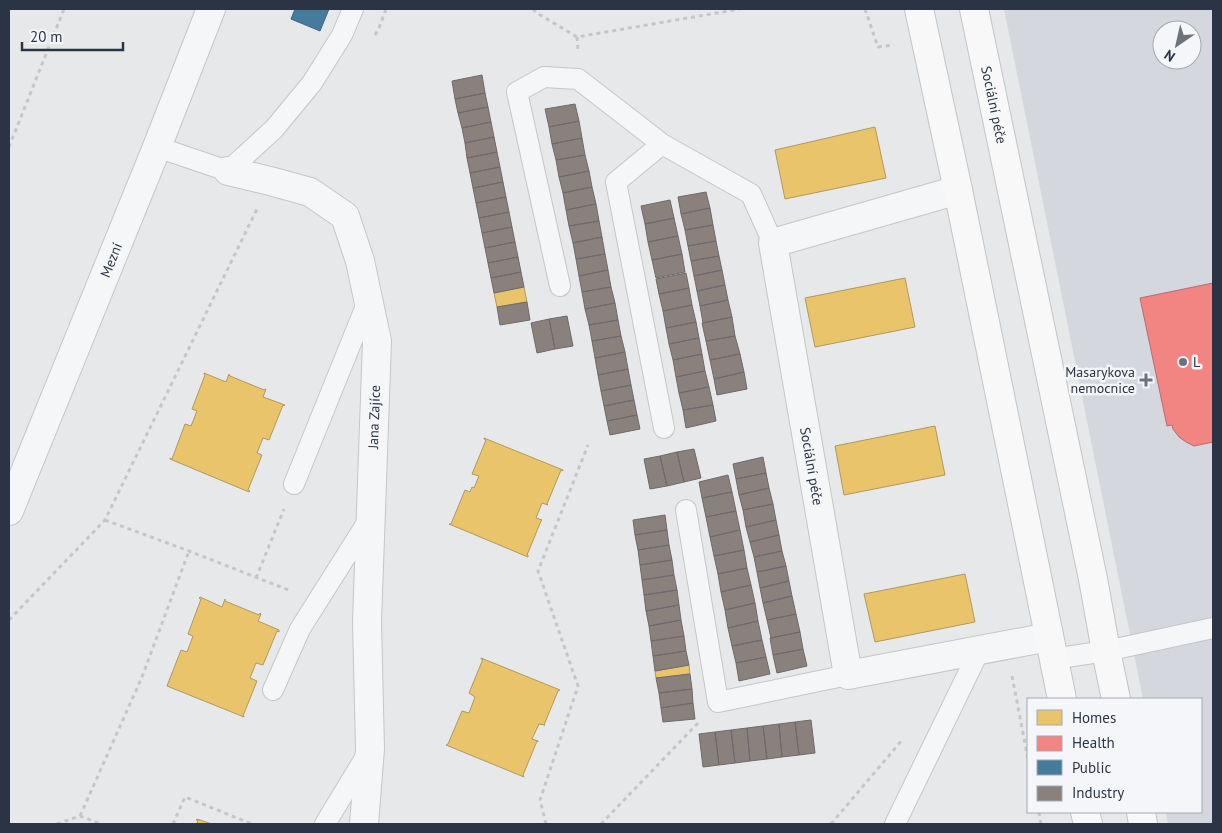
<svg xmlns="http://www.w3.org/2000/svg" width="1222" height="833" viewBox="0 0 1222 833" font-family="'PT Sans',sans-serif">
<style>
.built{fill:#d4d7dd;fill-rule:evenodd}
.homes{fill:#e9c46a;stroke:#b0995f}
.health{fill:#f28482;stroke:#b66c70}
.public{fill:#457b9d;stroke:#3d6683}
.industry{fill:#8a817c;stroke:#6e6a6c}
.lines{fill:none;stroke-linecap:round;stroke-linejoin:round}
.service-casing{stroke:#c4c6c8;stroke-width:22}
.minor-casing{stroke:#c4c6c8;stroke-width:30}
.primary-casing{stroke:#c2c5c8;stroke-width:30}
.path{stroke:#c5c6ca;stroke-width:3;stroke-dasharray:4 4;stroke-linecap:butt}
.service{stroke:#f5f6f7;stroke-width:20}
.minor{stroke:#f5f6f7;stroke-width:28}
.primary{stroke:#f8f8f8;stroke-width:28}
.poi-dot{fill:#6c737f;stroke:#f4f6f9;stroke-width:2}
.labels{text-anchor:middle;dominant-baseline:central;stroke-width:5;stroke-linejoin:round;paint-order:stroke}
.street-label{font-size:14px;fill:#2b3445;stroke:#f4f6f9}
.poi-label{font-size:14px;fill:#2b3445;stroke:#f4f6f9;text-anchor:start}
</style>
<rect width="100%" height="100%" fill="#e6e8ea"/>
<path class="built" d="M1004 9H1213V824H1168L1166 812H1201V699H1143ZM1162 30H1192V60H1162Z"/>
<path class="homes" d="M875 127 886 178 785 199 775 150Z
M905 278 915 327 815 347 805 298Z
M524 287 527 302 497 307 494 293Z
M204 373 226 382 229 374 230 376 264 390 266 389 263 397 285 405 284 406 283 405 269 440 263 438 257 453 262 455 248 490 250 491 249 492 170 459V458L172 459 185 424 191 426 197 411 192 409 205 375 204 374Z
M935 426 945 475 844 495 835 446Z
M484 438 563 470V471L561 470 547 504 548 505 542 503 536 518 542 520 541 521 527 555H528V557L449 524H451L465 490 470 492 472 487 474 488 479 476 472 474 486 440 484 439Z
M965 574 975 622 875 642 864 594Z
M200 597 222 607 225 599V601L259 615 260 613 261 614 258 621 279 630V632L277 631 263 665 256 663 250 678 257 681 243 716H244V717L167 686 181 650 187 652 193 636 188 634 201 599 199 598Z
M481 658 560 690 558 691 544 725H545L539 724 532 739 538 741V742L537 741 523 775 524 777 446 745 448 744 462 711 469 713 475 697 469 693 483 659H481Z
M689 665 690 674 656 678 655 671Z
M197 819 212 824H197L198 820H196Z"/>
<path class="health" d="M1213 283V442L1194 446 1186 442 1179 437 1173 429 1172 425 1167 426 1140 298Z"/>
<path class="public" d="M295 9H329L320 31 291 19Z"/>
<path class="industry" d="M482 75 485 93 455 99 452 81Z
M485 93 488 107 458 113 455 99Z
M575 104 579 121 549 127 545 109Z
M488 107 491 122 462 128 458 113Z
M579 121 582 138 552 144 549 127Z
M491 122 494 137 465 143 462 128Z
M494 137 497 152 467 158 465 143Z
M582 138 585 155 556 160 552 144Z
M497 152 500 167 470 173 467 158Z
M585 155 589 171 559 177 556 160Z
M500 167 503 182 473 188 470 173Z
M589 171 592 187 563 193 559 177Z
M503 182 506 197 476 203 473 188Z
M592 187 596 204 566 210 563 193Z
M706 192 710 208 681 214 678 197Z
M506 197 509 212 479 218 476 203Z
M670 200 674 218 645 224 641 206Z
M596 204 599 221 569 226 566 210Z
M710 208 713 225 685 230 681 214Z
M509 212 512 227 482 233 479 218Z
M674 218 678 236 648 242 645 224Z
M599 221 602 237 573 243 569 226Z
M713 225 716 241 688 246 685 230Z
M512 227 515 242 485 248 482 233Z
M678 236 682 254 652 260 648 242Z
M602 237 605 254 576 259 573 243Z
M716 241 719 256 691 261 688 246Z
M515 242 518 257 488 263 485 248Z
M605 254 608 270 579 276 576 259Z
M682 254 685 272 656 278 652 260Z
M719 256 722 270 694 276 691 261Z
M518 257 521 272 491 278 488 263Z
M608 270 611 287 582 292 579 276Z
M722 270 725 285 697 291 694 276Z
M521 272 524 287 494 293 491 278Z
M686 273 689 288 659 294 656 279Z
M725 285 728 300 700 306 697 291Z
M611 287 615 303 585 309 582 292Z
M689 288 692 305 663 311 659 294Z
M728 300 732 317 703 323 700 306Z
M527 302 530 320 500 325 497 307Z
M615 303 618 320 589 325 585 309Z
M692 305 696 322 666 328 663 311Z
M567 316 573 346 555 349 549 319Z
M732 317 735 336 706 341 702 323Z
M549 319 555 349 537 353 531 323Z
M618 320 621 336 592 341 589 325Z
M696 322 699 338 669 344 666 328Z
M621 336 625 352 595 358 592 341Z
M735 336 740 354 710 360 706 341Z
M699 338 702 354 673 360 669 344Z
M625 352 628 369 598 375 595 358Z
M702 354 705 371 676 377 673 360Z
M740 354 744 372 714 379 710 360Z
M628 369 631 385 601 391 598 375Z
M705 371 709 387 679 393 676 377Z
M744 372 747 389 717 395 714 379Z
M631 385 634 400 604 406 601 391Z
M709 387 713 405 683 410 679 393Z
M634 400 637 415 607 421 604 406Z
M713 405 716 421 686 428 683 410Z
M637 415 640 429 610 435 607 421Z
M694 449 701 478 684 482 677 452Z
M677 452 684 482 667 486 660 456Z
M660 456 667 486 650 489 644 459Z
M763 457 766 473 736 479 733 464Z
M766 473 769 488 739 495 736 479Z
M728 475 732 492 702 498 699 482Z
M769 488 773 504 743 510 739 495Z
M732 492 736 511 706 517 702 498Z
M773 504 776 520 746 527 743 510Z
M736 511 740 530 710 537 706 517Z
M665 515 667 530 635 535 633 520Z
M776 520 779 535 750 542 746 527Z
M667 530 669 545 638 550 635 535Z
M740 530 744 550 714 556 710 537Z
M779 535 782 551 754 557 750 542Z
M669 545 672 560 640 565 638 550Z
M744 550 747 568 718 574 714 556Z
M782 551 786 566 757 572 754 557Z
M672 560 674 575 642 580 640 565Z
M786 566 789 581 760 588 757 572Z
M747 568 751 585 721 592 718 574Z
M674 575 677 590 644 595 642 580Z
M789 581 792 596 763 603 760 588Z
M751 585 755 603 725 610 721 592Z
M677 590 679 605 646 611 644 595Z
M792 596 796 614 767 620 763 603Z
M755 603 758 621 728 628 725 610Z
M679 605 681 620 649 626 646 611Z
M796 614 800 632 771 638 767 620Z
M681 620 684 636 651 641 649 626Z
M758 621 762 640 732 646 728 628Z
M800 632 803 649 773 655 770 638Z
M684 636 686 651 653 656 651 641Z
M762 640 766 657 736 663 732 646Z
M803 649 807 666 777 673 773 655Z
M686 651 689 665 655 671 653 656Z
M766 657 770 674 739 681 736 663Z
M690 674 692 689 659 693 656 678Z
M692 689 693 703 661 708 659 693Z
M693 703 695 719 663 722 661 708Z
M811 720 815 753 799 755 795 722Z
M795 722 799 755 782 757 779 724Z
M779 724 782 757 767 759 763 726Z
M763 726 767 759 750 761 747 728Z
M747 728 750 761 735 763 731 730Z
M731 730 735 763 719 765 715 732Z
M715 732 719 765 703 767 699 734Z"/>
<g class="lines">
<defs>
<path id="service" d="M157 147 228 171 274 129 312 83 342 35 353 9
M560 286 517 92 544 77 578 79 662 144
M664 428 616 182 662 144 751 194 773 243
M294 484 368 301
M686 510 718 702 848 675
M1053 659 1106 651 1213 628
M273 690 300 629 370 518
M325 824 368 753
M895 824 979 651"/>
<g id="minor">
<path d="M228 171 270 181 310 192 345 216 360 261 377 341 367 622 370 749 364 824"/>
<path id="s1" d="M958 190 773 243 848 675 1049 637"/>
<path id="s2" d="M9 511 157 147 211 9"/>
</g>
<g id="primary">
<path d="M919 9 958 190 1062 699"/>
<path id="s3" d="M974 9 1093 579 1106 651 1116 699"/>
<path d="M1085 812 1088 824"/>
<path d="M1141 812 1143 824"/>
</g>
</defs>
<use href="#service" class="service-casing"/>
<use href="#minor" class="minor-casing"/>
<use href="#primary" class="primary-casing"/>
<path class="path" d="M533 9 537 13 577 37 740 9
M865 9 878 47 894 45
M375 35 379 28 386 9
M577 37 578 51
M9 147 64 9
M105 520 189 551 291 591
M256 578 284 509
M9 620 105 520 257 209
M1012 676 1028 759
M1039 812 1041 824
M80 816 142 677 189 551
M57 824 80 816 101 824
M173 824 185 797 252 824
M546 824 540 800 578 686 538 571 588 445
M601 824 699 722
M831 824 903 739"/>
<use href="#service" class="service"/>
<use href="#minor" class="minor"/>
<use href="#primary" class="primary"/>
</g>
<g class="poi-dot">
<circle cx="1183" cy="362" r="5"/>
<path d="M1143.5 372.5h5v5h5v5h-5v5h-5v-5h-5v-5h5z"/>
</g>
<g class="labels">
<g class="street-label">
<text stroke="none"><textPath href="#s3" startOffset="98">Sociální péče</textPath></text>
<text stroke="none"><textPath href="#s2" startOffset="271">Mezní</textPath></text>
<text transform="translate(374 417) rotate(-88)">Jana Zajíce</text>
<text stroke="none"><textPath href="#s1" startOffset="419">Sociální péče</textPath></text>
</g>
<g class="poi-label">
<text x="1193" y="362">L</text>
<text x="1135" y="372" text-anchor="end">Masarykova<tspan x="1135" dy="16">nemocnice</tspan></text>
</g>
</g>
<rect width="1222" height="833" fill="none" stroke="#2b3445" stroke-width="20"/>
<rect x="1027" y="698" width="175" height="115" fill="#f4f6f9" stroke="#a4a8b1"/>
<rect x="1037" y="710" width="25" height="15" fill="#e9c46a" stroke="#a4a8b1"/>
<text x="1072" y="723" font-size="15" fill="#2b3445">Homes</text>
<rect x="1037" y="736" width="25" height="15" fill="#f28482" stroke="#a4a8b1"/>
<text x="1072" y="748" font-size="15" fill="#2b3445">Health</text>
<rect x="1037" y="760" width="25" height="15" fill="#457b9d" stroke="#a4a8b1"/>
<text x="1072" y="773" font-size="15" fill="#2b3445">Public</text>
<rect x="1037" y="786" width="25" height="15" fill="#8a817c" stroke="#a4a8b1"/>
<text x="1072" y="798" font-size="15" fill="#2b3445">Industry</text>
<g transform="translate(1177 45) rotate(214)"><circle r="24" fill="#f4f6f9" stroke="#a4a8b1"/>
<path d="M0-4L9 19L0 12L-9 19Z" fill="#6c737f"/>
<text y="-8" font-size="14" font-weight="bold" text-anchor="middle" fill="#2b3445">N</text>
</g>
<path d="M22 42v8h101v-8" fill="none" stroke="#2b3445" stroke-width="2.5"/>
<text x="30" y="42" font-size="15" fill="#2b3445" stroke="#f4f6f9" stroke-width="4" paint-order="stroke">20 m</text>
</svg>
